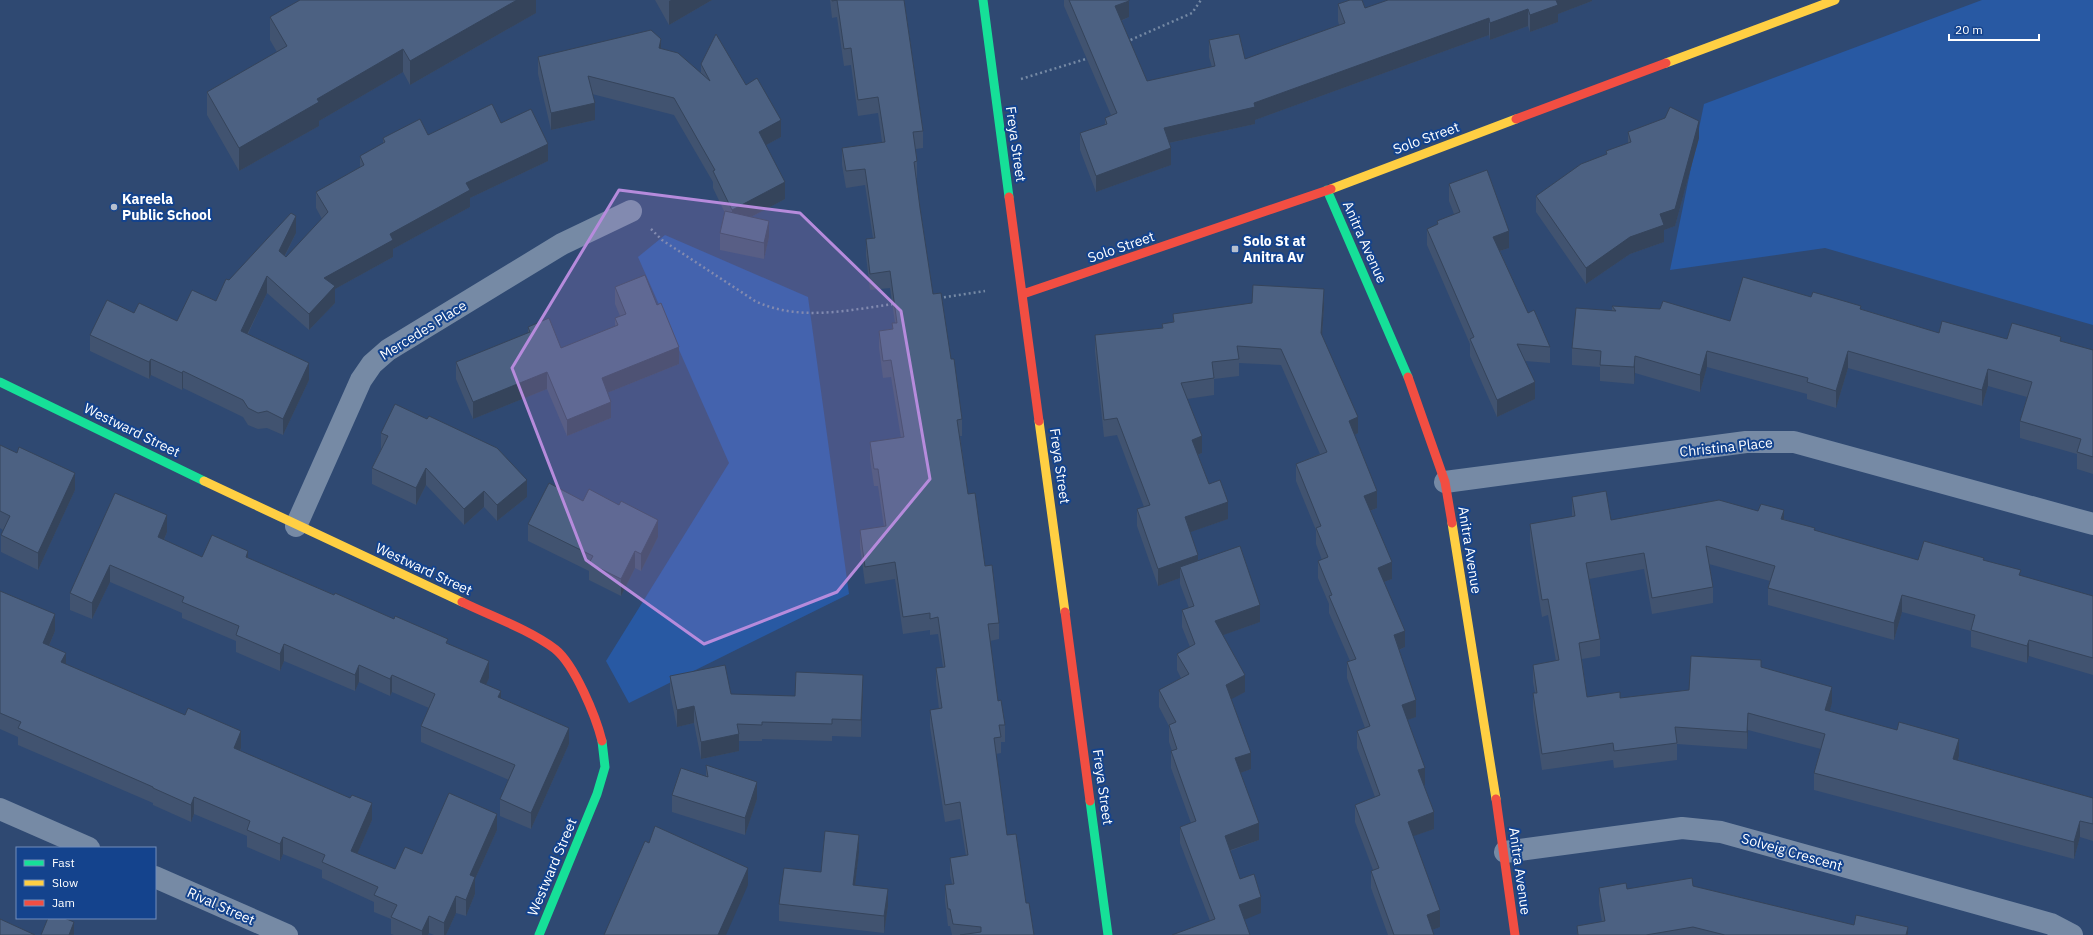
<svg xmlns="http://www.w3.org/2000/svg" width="2093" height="935" viewBox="0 0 2093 935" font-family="'IBM Plex Sans',sans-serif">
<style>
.green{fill:#2859a3}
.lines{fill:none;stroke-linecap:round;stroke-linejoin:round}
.path{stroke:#768aa5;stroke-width:2.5;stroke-dasharray:2 3;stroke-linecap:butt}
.street{stroke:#768aa5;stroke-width:22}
.fast{stroke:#16e098;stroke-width:9}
.slow{stroke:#ffcf43;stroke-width:9}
.jam{stroke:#f24e42;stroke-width:9}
.wall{fill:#415370}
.shaded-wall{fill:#35445b}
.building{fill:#4c6182;stroke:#35445b}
.marked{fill:#b68bdc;fill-opacity:0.2;stroke:#b68bdc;stroke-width:3;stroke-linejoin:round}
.poi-dot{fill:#b6bfce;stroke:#14438d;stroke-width:1.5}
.labels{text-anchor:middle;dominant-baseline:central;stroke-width:4;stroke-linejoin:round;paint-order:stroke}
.street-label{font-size:14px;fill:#fff;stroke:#14438d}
.poi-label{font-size:14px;font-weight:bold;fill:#fff;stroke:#14438d;text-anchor:start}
</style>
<rect width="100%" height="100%" fill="#2f4972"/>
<path class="green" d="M1982 0H2093V325L1825 248 1670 270 1704 104Z
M665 235 808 297 849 594 629 703 606 661 729 463 638 257Z"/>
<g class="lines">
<path class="path" d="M1126 42 1192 13 1201 0
M1021 79 1089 58
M651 229 662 240 755 301C799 322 848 310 894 304
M939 298 985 291"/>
<path class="street" d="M1445 482 1746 442H1794L2093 524
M296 526 361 380 372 364 388 350 562 244 631 211
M0 809 89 848
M1505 852 1682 828 1721 832 2051 924 2072 935
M155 877 287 935"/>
<path class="fast" d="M983 0 1009 197
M1327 190 1408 377
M0 382 204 481
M1090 801 1108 935
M539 935 597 794 605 767 602 741"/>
<path class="slow" d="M1666 63 1835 0
M1331 189 1516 119
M1039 421 1065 612
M204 481 462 602
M1452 523 1496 799"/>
<path class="jam" d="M1516 119 1666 63
M1009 197 1039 421
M1023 294 1331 189
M1408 377 1445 482 1452 523
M462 602C493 617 528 629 555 649 575 665 596 717 602 741
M1065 612 1090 801
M1496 799 1515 935"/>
</g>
<path class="wall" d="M536 0V13L410 85 403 72 319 121V126L239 171 207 115V92L277 52 270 40V17Z
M655 0H712L669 25Z
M830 0H904L923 131V148L916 149 917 161V178H916L920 208 933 294 951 359 962 419V436H960L968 494 985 566 999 623V639L990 641 998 701 1005 725V742H1001V753L996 754 1007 835 1034 935H952L950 926H948L945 901V885L952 884 950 875V858L966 856 960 819 945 822 930 727V710L939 709 936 684V668L943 667 938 634 930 635V630L903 634 895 579 865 584 860 547V530L884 527 878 486H874L870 459V442L901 438 891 377 883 378 879 348V331L892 329V323H895L890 288 870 290 866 256V239L873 238 865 185 846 188 842 165V148L882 142 878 113 858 116 851 65 844 66 837 17 832 18Z
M1064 0H1129V17L1121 21 1147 81 1212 67 1209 57V40L1245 59 1339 25 1338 21V4L1365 8 1592 0V1L1558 14V22L1530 32 1528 26 1490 40 1489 35 1255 120V124L1169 143 1171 165 1096 192 1080 150V133L1105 125V118L1111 115 1064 6Z
M661 49 701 73V64L746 85 781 137 766 145 785 199 751 217 769 237 764 259 720 250V233L725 213 713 188V182L674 115 592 94 595 120 551 130 538 74V57Z
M501 123 548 161 470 198V207L393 249V257L335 289V303L309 330 267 293 248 334 309 380 283 435 267 428 258 429 248 425 243 417 183 388 182 390 151 375 149 379 90 351V335L134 313 177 321 216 301 229 280 296 233 285 256 286 257 322 219 316 208V192L360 168V156L383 144V138L428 135Z
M1628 132 1699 138 1675 226 1664 230V242L1630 254 1586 284 1536 212V196L1606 155V151L1628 143Z
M1449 184 1509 248 1500 251 1528 313 1550 347V363L1525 361 1535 399 1497 417 1470 356V344L1427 245V229L1437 225V221L1454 214 1449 201Z
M615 287 679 364 607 393 611 418 567 436 547 389 473 419 456 379V362L528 333V327L561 348 615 326V318L620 316 615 304Z
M1811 297 1861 309 1939 333 2007 339 2061 341 2093 350V474L2077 469V454L2020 438V421L2027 397 1988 386 1982 406 1848 368 1836 408 1807 399V394L1707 367 1700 392 1635 373 1634 384 1600 381V367L1572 365V348L1612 311V306L1730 321Z
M1324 306 1322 335 1358 433 1354 435 1377 508 1370 511 1392 579 1384 582 1405 647 1399 650 1416 717 1407 720 1425 785H1424L1434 829 1413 836 1440 927 1432 930 1434 935H1388L1371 888V871L1373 870 1355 822V805L1375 797 1357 748V731L1365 728 1347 678V662L1350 661 1329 613V604L1318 578V561L1322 560 1316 544V530L1296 481V464L1320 454 1281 365 1239 363V376L1214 379V395L1187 399 1202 453 1198 455 1209 484 1228 519 1190 532 1198 561 1260 622 1223 635 1245 692 1231 699 1251 769 1240 773 1259 840 1230 851 1240 879 1261 913 1210 921 1180 843V827L1191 823 1171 768V751H1172L1169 742V726L1159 707V690L1181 678 1177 670V654L1190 647 1182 627V610L1189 608 1180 584V578L1158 586 1137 526V509L1144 507 1117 435 1104 437 1095 352V335L1162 328V324L1173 322V314Z
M381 433 527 497 497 521 484 507 464 525 426 485 416 505 372 484V468L381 449Z
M0 445 75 490 38 570 1 552V535L3 530 0 528Z
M115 493 167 532 164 540 202 557 248 558 448 643 489 678 486 684 501 698 569 744 531 829 500 816V799L509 780 421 742V726L429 708 392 692 390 696 359 682 355 691 284 661 280 671 236 652V641L182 618V613L110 582 92 619 70 610V593Z
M1572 497 1611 520 1784 519 1815 531 1918 560H1984L2021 576 2093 596V675L2029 656 2027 663 1971 647V631L1902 612 1894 640 1768 605V588L1770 581 1709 564 1713 587V603L1652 614 1644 569 1589 579 1600 639V656L1582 659 1587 697 1620 698 1689 690 1761 667 1832 703 1829 711 1959 756 1958 760 2093 798V841L2080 837 2074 859 1814 790V773L1821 749 1748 730 1747 749 1677 744V760L1614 768 1613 760 1542 770 1533 710V693H1535L1533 682V665L1556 661 1548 615 1542 617 1530 541V524L1572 517Z
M583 501 658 537 641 571 635 568 621 596 589 580V571L528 541V524Z
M0 591 55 631 49 646 66 664 241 748 240 751 372 820 357 854 395 869 422 854 497 830 475 879V894L466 916 456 913 446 935H434L429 933 428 935H394L391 934V919L374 912V902L322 878V870L283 854 280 861 247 847V836L194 814 191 822 153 805V803L18 745V737L0 729Z
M670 676 731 694 795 696 863 692 861 737 832 736V741L762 739V741H739V751L701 759 694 723 677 727 670 693Z
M706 765 757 799 745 835 672 812V795L706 776Z
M859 852 855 885 888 906 884 933 779 921V904L821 872Z
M1693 886 1854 925 1908 935H1577V926L1602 922 1599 904V888L1627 889Z"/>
<path class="shaded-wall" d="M517 0H536V13L410 85V61Z
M671 0H712L669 25V1Z
M1555 0H1592V1L1558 14V22L1530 32V15Z
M1129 1V17L1115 23V6Z
M1528 9V26L1490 40V23Z
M1489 18V35L1255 120V124L1164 144V128L1254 103Z
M661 39V56L659 48Z
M403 49V72L319 121V126L239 171V148L317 99Z
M595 103V120L551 130V113Z
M781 120V137L759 149V132Z
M1699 121V138L1675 226 1664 230V242L1630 254 1586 284V268L1660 214Z
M548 144V161L470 198V207L393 249V257L335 289V303L309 330V314L324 278 466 183Z
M1171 148V165L1096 192V176Z
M785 182V199L732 227V210Z
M296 216V233L279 267V251Z
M769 221V237L764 259V243Z
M1509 231V248L1493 253V237Z
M267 276V293L241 347V331Z
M1324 289V306L1321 350V333Z
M679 347V364L602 395V378Z
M1707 351V367L1700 392V375Z
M1848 351V368L1836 408V391Z
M1635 356V373L1634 384V367Z
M151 359V375L149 379V362Z
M309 363V380L283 435V419Z
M1988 369V386L1982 406V390Z
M183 371V388L182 390V373Z
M547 372V389L473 419V402Z
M1535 382V399L1497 417V400Z
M611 402V418L567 436V420Z
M1358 417V433L1349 438V421Z
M1202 436V453L1192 457V440Z
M426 468V485L416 505V488Z
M75 473V490L38 570V553Z
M527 480V497L497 521V505Z
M484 491V507L464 525V509Z
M1377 491V508L1364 513V496Z
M1228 502V519L1185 534V517Z
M1784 510V527L1781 519Z
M167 515V532L158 554V537Z
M658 520V537L641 571V554Z
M248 551V568L246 557Z
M635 551V568L621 596V579Z
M1198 555V572L1180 567V578L1158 586V569Z
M1392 562V579L1378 584V568Z
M110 565V582L92 619V603Z
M1902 595V612L1894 640V623Z
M1260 605V622L1215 638V621Z
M55 614V631L43 660V643Z
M1405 631V647L1394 652V635Z
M2029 640V656L2027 663V646Z
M284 644V661L280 671V654Z
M66 653V670L61 662Z
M489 661V678L480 698V682Z
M359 665V682L355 691V675Z
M392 675V692L390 696V679Z
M863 675V692L861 737V720Z
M1245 675V692L1226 702V685Z
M1832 687V703L1825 727V710Z
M501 691V707L498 697Z
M1416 700V717L1402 722V705Z
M694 706V723L677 727V710Z
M1748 713V730L1747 749V732Z
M569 728V744L531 829V813Z
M241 731V748L234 765V748Z
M739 734V751L701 759V742Z
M1959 739V756L1953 776V759Z
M1251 753V769L1235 775V758Z
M1425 768V785L1418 787V770Z
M757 782V799L745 835V818Z
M194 797V814L191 822V805Z
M372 803V820L351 868V851Z
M1434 812V829L1408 838V822Z
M497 814V830L475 879V894L466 916V900L470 875Z
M2080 821V837L2074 859V842Z
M1259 823V840L1225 852V836Z
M859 835V852L853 902V885Z
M283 837V854L280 861V844Z
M748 868V885L726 935H718Z
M888 889V906L884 933V916Z
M456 896V913L446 935H444V923Z
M1261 897V913L1239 922V905Z
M1440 910V927L1427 932V915Z
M429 916V933L428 935H422V931Z
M74 922V935H69Z
M1908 927V935H1906Z"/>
<path class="building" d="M300 0H517L410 61 403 49 317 99 319 102 239 148 207 92 287 46 270 17Z
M832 0H904L923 131 913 132 917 161 914 162 920 208 933 294 941 293 951 359H954L962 419 957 420 968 494 975 493 985 566 992 565 999 623 988 624 998 701 1001 700 1005 725H999L1001 737 994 738 1007 835 1016 834 1026 903H1029L1034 935H960L981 932V927L953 924 950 909H948L945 885 954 884 950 858 968 855 960 802 945 805 930 710 942 708 936 668 945 667 938 617 930 619V613L903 617 895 562 865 567 860 530 886 526 878 469H874L870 442 904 437 891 360 883 361 879 331 893 329 892 323H897L890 271 870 274 866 239 875 238 865 169 846 171 842 148 885 142 878 97 858 100 851 48 844 49 837 0 832 1Z
M1069 0H1129V1L1115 6 1147 81 1215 66 1209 40 1239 34 1245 59 1345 23 1338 4 1350 0H1362L1365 8 1388 0H1556L1558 5 1530 15 1528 9 1490 23 1489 18 1254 103 1255 107 1164 128 1171 148 1096 176 1080 133 1107 124 1105 118 1117 113Z
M651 30 661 39 659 48 678 53 710 81 701 64 716 34 746 85 757 78 781 120 759 132 785 182 732 210 713 171 715 170 674 98 588 76 595 103 551 113 538 57Z
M492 104 501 123 531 109 548 144 466 183 470 190 390 234 393 240 324 278 335 286 309 314 267 276 241 331 309 363 283 419 267 411 258 413 248 408 243 400 183 371 182 373 151 359 149 362 90 335 107 300 134 313 139 303 177 321 192 290 216 301 226 279 229 280 291 213 296 216 279 251 286 257 328 212 316 192 364 165 360 156 385 142 383 138 420 119 428 135Z
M1670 107 1699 121 1675 209 1660 214 1664 225 1630 237 1586 268 1536 196 1581 164 1607 154 1606 151 1631 142 1628 132 1665 118Z
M1487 170 1509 231 1493 237 1528 313 1534 310 1550 347 1517 344 1535 382 1497 400 1470 339 1474 337 1427 229 1438 224 1437 221 1460 212 1449 184Z
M725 211 769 221 764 243 720 233Z
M645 275 657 305 661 303 679 347 602 378 611 402 567 420 547 372 473 402 456 362 530 332 528 327 549 318 561 348 618 325 615 318 626 314 615 287Z
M1743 277 1811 297 1813 292 1861 306 1860 309 1939 333 1942 321 2007 339 2012 323 2061 337 2060 341 2093 350V457L2077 452 2081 439 2020 421 2032 382 1988 369 1982 390 1848 351 1836 391 1807 382 1808 378 1707 351 1700 375 1635 356 1634 367 1600 365 1601 351 1572 348 1576 308 1616 311 1612 306 1660 309 1663 301 1730 321Z
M1253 285 1324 289 1321 333 1358 417 1349 421 1377 491 1364 496 1392 562 1378 568 1405 631 1394 635 1416 700 1402 705 1425 768 1418 770 1434 812 1408 822 1440 910 1427 915 1434 935H1394L1371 871 1379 868 1355 805 1380 795 1357 731 1370 726 1347 662 1356 659 1329 596 1332 595 1318 561 1328 557 1316 528 1321 526 1296 464 1327 452 1281 349 1237 346 1239 359 1212 362 1214 378 1181 383 1202 436 1192 440 1209 484 1220 480 1228 502 1185 517 1198 555 1158 569 1137 509 1150 505 1117 418 1104 420 1095 335 1163 328 1162 324 1174 322 1173 314 1252 303Z
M395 404 427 419 429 416 497 448 527 480 497 505 484 491 464 509 426 468 416 488 372 468 388 436 381 433Z
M0 445 17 453 19 447 75 473 38 553 1 535 10 516 0 511Z
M549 483 583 501 589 489 619 505 621 501 658 520 641 554 635 551 621 579 589 563 593 556 528 524Z
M1606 491 1611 520 1719 500 1758 511 1761 504 1784 510 1781 519 1815 528 1814 530 1918 560 1924 541 1984 558 1983 560 2021 570 2019 575 2093 596V658L2029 640 2027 646 1971 630 1975 615 1902 595 1894 623 1768 588 1775 566 1706 546 1713 587 1652 598 1644 553 1586 563 1600 639 1579 643 1587 697 1620 692V698L1689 690 1691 656 1761 660V667L1832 687 1825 710 1897 730 1899 722 1959 739 1953 759 2093 798V824L2080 821 2074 842 1814 773 1825 734 1748 713 1747 732 1675 727 1677 743 1614 751 1613 743 1542 754 1533 693H1537L1533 665 1559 660 1548 599 1542 600 1530 524 1575 516 1572 497Z
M115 493 167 515 158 537 202 557 212 535 248 551 246 557 334 595 335 593 394 619 395 616 448 639 446 643 489 661 480 682 501 691 498 697 569 728 531 813 500 799 515 765 421 726 435 694 392 675 390 679 359 665 355 675 284 644 280 654 236 635 239 626 182 602 184 597 110 565 92 603 70 593Z
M1240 546 1260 605 1215 621 1245 675 1226 685 1251 753 1235 758 1259 823 1225 836 1240 879 1254 874 1261 897 1239 905 1250 935H1172L1215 919 1180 827 1196 821 1171 751 1177 749 1169 725 1176 722 1159 690 1189 674 1177 654 1195 644 1182 610 1194 606 1180 567Z
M0 591 55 614 43 643 66 653 61 662 185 715 188 708 241 731 234 748 350 798 352 795 372 803 351 851 395 869 405 847 422 854 449 793 497 814 470 875 475 877 466 900 456 896 444 923 429 916 422 931 391 917 397 905 374 895 378 887 322 862 325 855 283 837 280 844 247 830 250 821 194 797 191 805 153 788V787L18 728 21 722 0 713Z
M725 665 731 694 795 696 796 672 863 675 861 720 832 719V724L762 722V725L737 724 739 734 701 742 694 706 677 710 670 676Z
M706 765 757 782 745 818 672 795 681 768 708 777Z
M655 826 748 868 718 935H604L645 841 649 843Z
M825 831 859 835 853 885 888 889 884 916 779 904 784 868 821 872Z
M1692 878 1693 886 1854 925 1856 915 1908 927 1906 935H1725L1693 927 1646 935H1578L1577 926 1605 921 1599 888 1626 883 1627 889Z
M48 918H64L74 922 69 935H41Z
M0 919 35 935H0Z"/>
<path class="marked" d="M619 190 800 213 901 311 930 479 837 592 704 644 586 560 512 368Z"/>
<g class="poi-dot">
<circle cx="114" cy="207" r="4"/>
<rect x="1231" y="245" width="8" height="8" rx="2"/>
</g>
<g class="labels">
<g class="street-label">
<text transform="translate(1426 138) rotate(-20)">Solo Street</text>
<text transform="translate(1016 144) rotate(82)">Freya Street</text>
<text transform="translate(1365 242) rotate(66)">Anitra Avenue</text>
<text transform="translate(1121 247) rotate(-19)">Solo Street</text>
<text transform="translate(423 330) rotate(-32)">Mercedes Place</text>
<text transform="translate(132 430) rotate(26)">Westward Street</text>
<text transform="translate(1726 447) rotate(-6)">Christina Place</text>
<text transform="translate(1060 466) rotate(82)">Freya Street</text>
<text transform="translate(1470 550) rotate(81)">Anitra Avenue</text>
<text transform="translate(424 569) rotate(25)">Westward Street</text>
<text transform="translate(1103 787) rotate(82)">Freya Street</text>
<text transform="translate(1792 852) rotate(16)">Solveig Crescent</text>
<text transform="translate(552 867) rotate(-67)">Westward Street</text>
<text transform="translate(1520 871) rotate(82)">Anitra Avenue</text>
<text transform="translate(221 906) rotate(24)">Rival Street</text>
</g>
<g class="poi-label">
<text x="122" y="199">Kareela<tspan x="122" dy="16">Public School</tspan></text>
<text x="1243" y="241">Solo St at<tspan x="1243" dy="16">Anitra Av</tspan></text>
</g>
</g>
<rect x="16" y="847" width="140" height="72" fill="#14438d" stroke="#728ebb"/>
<rect x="24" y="860" width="20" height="6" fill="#16e098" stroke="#728ebb"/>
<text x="52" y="867" font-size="12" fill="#ffffff">Fast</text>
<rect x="24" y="880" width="20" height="6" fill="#ffcf43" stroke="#728ebb"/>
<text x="52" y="887" font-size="12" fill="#ffffff">Slow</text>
<rect x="24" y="900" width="20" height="6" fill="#f24e42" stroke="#728ebb"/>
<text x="52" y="907" font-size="12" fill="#ffffff">Jam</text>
<path d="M1949 34v6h90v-6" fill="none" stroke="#ffffff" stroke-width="2"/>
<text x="1955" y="34" font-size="12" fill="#ffffff" stroke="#14438d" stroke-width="3" paint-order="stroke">20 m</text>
</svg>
